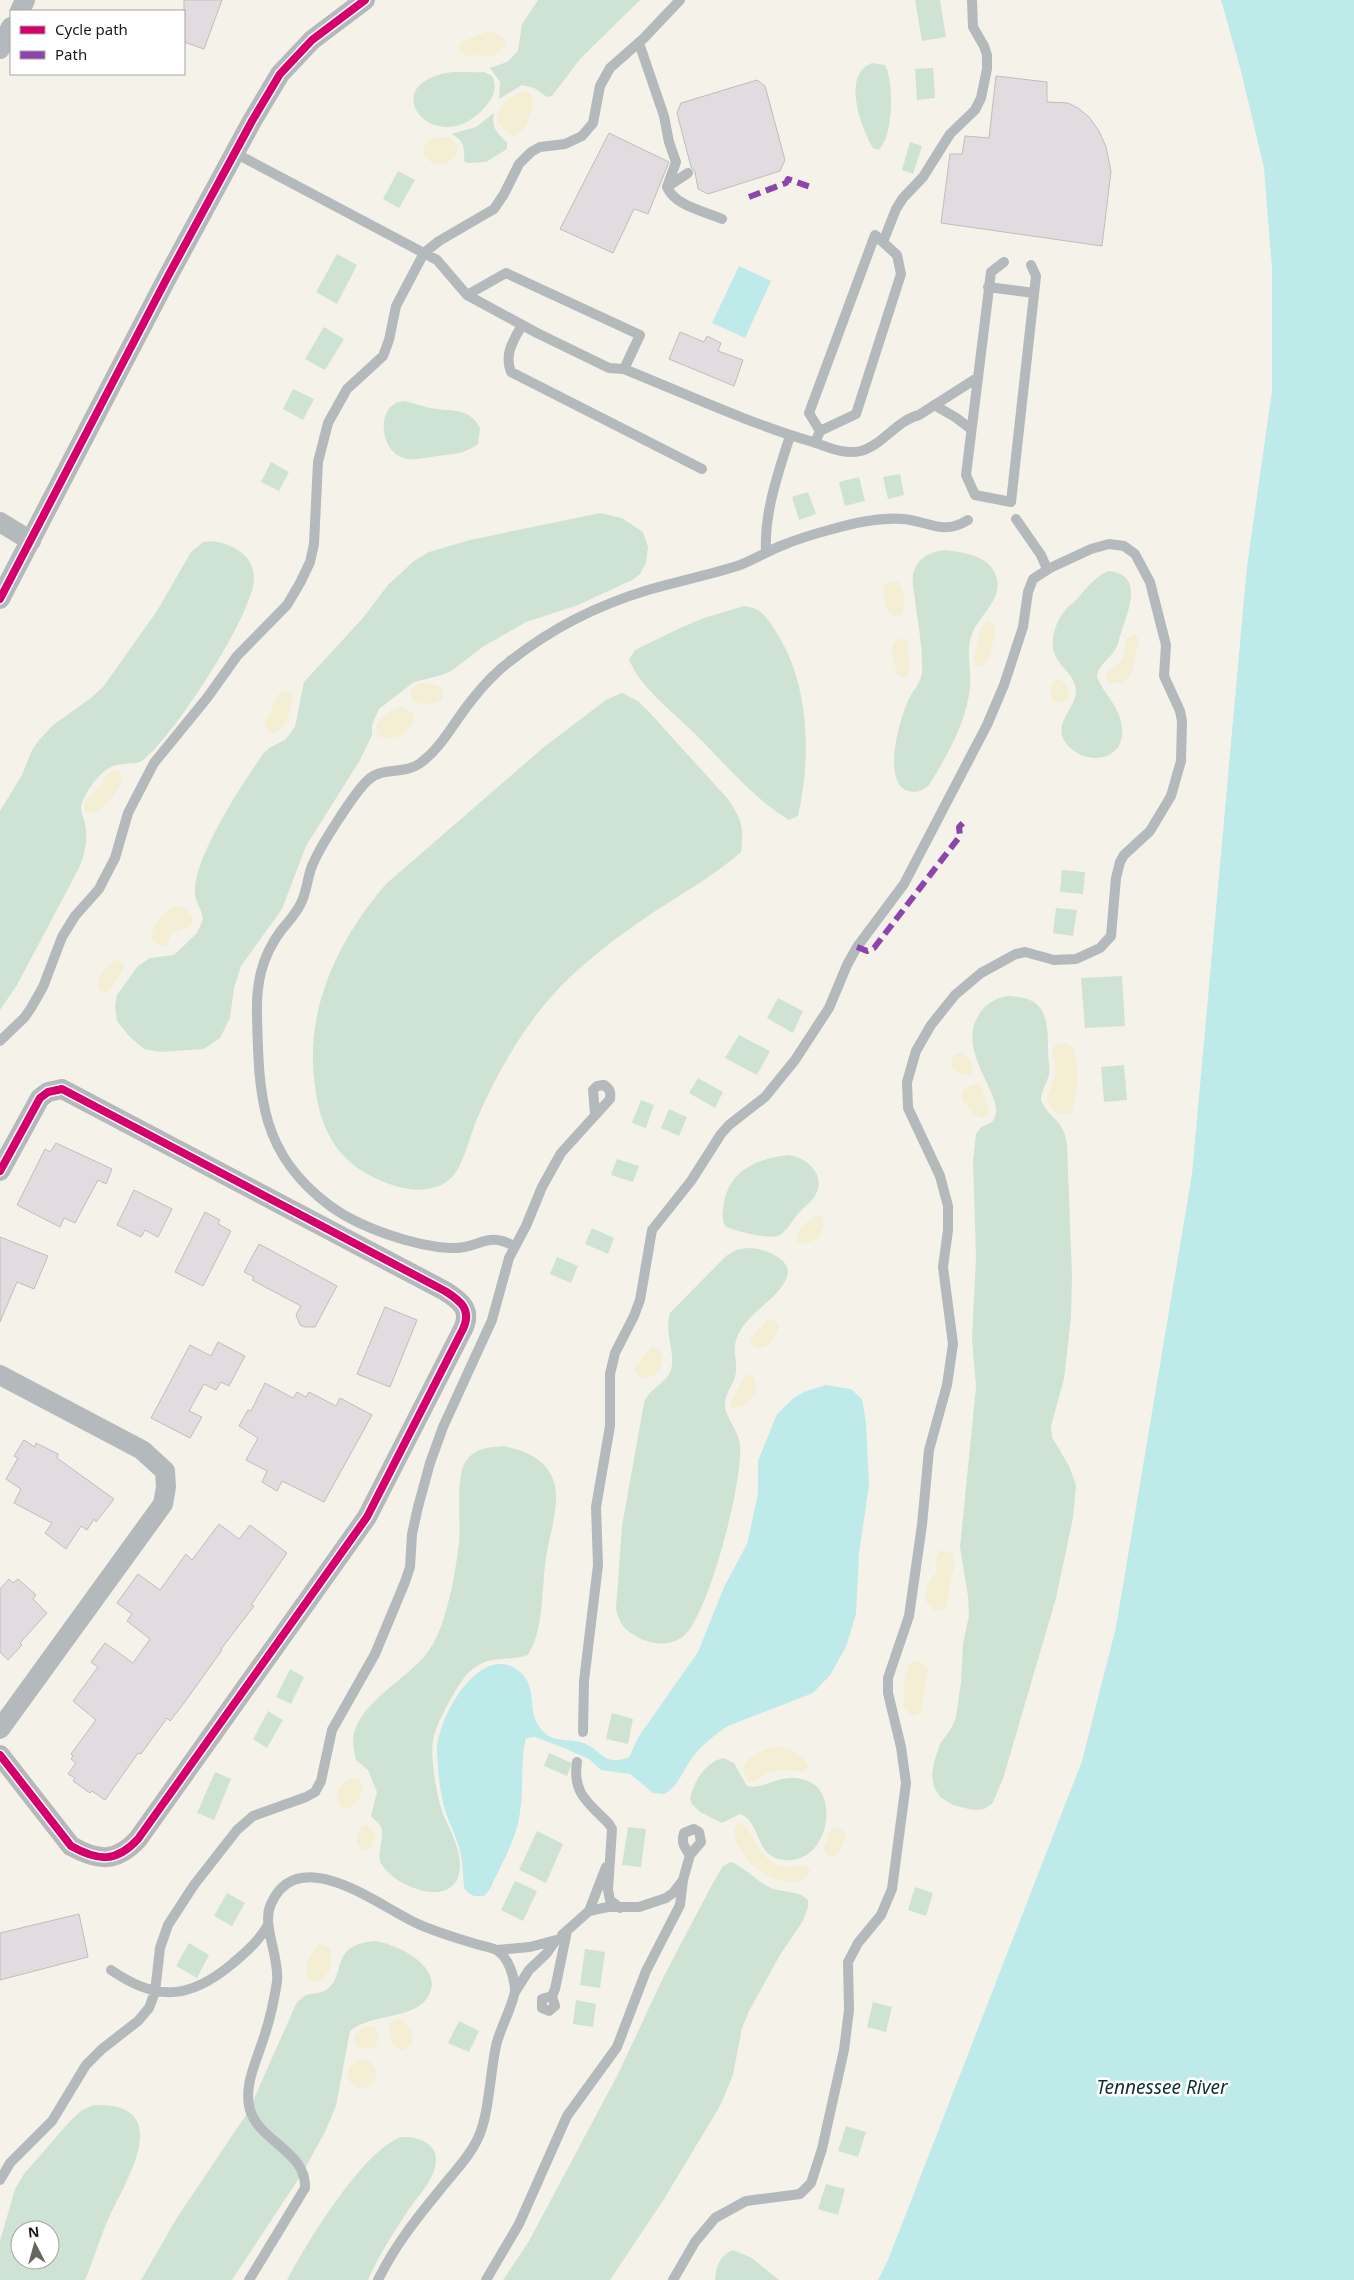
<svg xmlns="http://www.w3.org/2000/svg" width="1354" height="2280" viewBox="0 0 1354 2280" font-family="'Noto Sans',sans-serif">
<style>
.green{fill:#cee3d4;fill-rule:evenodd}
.sand{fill:#f4eed5}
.water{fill:#beebea}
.building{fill:#e2dce0;stroke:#c0bdbb}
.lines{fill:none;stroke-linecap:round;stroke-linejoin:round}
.lane{stroke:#b4b9bc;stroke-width:10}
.street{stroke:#b4b9bc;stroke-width:20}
.quiet{stroke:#8e44ad;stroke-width:6;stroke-dasharray:12 6;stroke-linecap:butt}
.cycleway-casing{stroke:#fff;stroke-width:11}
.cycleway{stroke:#d6006c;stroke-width:8}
.labels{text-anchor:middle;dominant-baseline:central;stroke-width:5;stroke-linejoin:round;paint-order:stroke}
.water-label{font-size:19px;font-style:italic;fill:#0f3132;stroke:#fff}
</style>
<rect width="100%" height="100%" fill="#f5f2e9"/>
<path class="green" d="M538 0H640L580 59 552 96 547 97 534 88 522 85 499 99 500 82 490 68 507 62 518 51 522 24Z
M915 0H940L946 37 922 41Z
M872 63 885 65C894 80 894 139 878 150L873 148C861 128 841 74 872 63Z
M933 68 935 98 917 100 915 69Z
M484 72 492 76C498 88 493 98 485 107 439 160 379 93 438 75 452 70 469 73 484 72Z
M494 113C491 127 497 134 507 142V149L486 162 467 163 464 161C465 148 464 140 451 134L476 127Z
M910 142 922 146 913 174 902 170Z
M398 171 415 180 399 208 383 199Z
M337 254 357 265 337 304 316 292Z
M324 327 344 339 325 370 305 359Z
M293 389 314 399 303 420 283 409Z
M403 401C412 402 421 406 430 408 450 412 469 406 480 428L478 444C465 454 453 454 437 456 425 458 411 462 399 456 379 446 377 404 403 401Z
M271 462 289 472 279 491 261 482Z
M900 474 904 495 888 499 883 477Z
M859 477 865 501 845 506 839 482Z
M808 492 816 514 799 520 792 497Z
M600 513 622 518 643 532 648 547 646 563 640 574 632 580 578 605 526 622 484 646 451 671 442 675 414 682 379 709 372 725V735L360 760 306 846 282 909 241 966 234 988 230 1018 220 1038 204 1049 160 1052 144 1049 129 1036 117 1021 115 1007 117 995 138 966 150 958 174 955 197 933 203 919C202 910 196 903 195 894 192 859 243 783 263 754L269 748 285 740 295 727 304 682 362 619 388 585 414 561 429 552 470 540Z
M211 541C230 543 253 554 254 576 257 610 172 739 143 760 138 764 131 763 125 764 108 764 98 776 89 789 74 812 85 811 86 832 87 844 84 855 80 866L17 985 0 1010V811L22 775 32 750 39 740 53 725 91 698 103 687 157 611 191 552 203 542Z
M945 550C963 552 990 556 996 576 1004 599 979 615 972 634 965 652 972 669 970 687 967 721 947 756 929 785 922 791 917 793 908 791 881 783 900 717 909 699 913 690 921 683 922 672 923 648 918 624 915 600 914 590 911 579 914 570 920 556 931 552 945 550Z
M1108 571C1145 574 1128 611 1121 633 1119 638 1119 643 1116 648 1111 659 1098 664 1097 677 1104 694 1120 707 1122 727 1126 763 1083 767 1065 742 1053 723 1074 710 1076 693 1077 677 1062 669 1056 657 1048 642 1056 620 1067 608 1070 605 1075 602 1078 598 1087 587 1095 577 1108 571Z
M744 606C749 607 755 608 759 611 767 616 773 627 778 635 810 687 811 758 798 816L789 820C752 798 723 761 692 731 670 709 642 689 629 660L635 650 680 628 704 618Z
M622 693 638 701 650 713 728 799C742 820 744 827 741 852 713 877 679 895 648 916 617 937 587 960 560 987 525 1024 497 1072 477 1119 470 1135 463 1168 451 1178 428 1199 393 1188 369 1175 330 1154 318 1119 314 1078 306 1006 340 937 386 884L544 747 606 700Z
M1062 870 1085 872 1083 894 1060 892Z
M1056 908 1077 910 1073 936 1053 933Z
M1122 976 1125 1026 1085 1028 1081 978Z
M1006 996C1046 996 1048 1017 1048 1051 1048 1059 1050 1066 1049 1074 1047 1084 1041 1090 1041 1100 1050 1121 1063 1117 1067 1144L1072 1276 1071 1317 1064 1379 1051 1426 1052 1437 1069 1466 1076 1485 1073 1518 1056 1598 1003 1779 992 1804 984 1809 973 1810 953 1805 940 1797 934 1787 932 1775 934 1762 940 1744 952 1727 956 1717 961 1682 963 1643 969 1616 968 1596 960 1547 976 1387 972 1339 976 1257 973 1161 976 1134 981 1127 992 1122C1011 1100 955 1056 978 1016 984 1005 994 999 1006 996Z
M778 998 803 1011 793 1033 767 1018Z
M739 1035 770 1051 757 1075 725 1058Z
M1124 1065 1127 1100 1104 1102 1101 1067Z
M698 1078 723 1092 715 1108 689 1093Z
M641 1100 654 1105 646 1128 632 1123Z
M669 1109 687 1117 679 1136 661 1128Z
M788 1155C806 1157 826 1174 816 1194 812 1202 803 1207 798 1214 791 1221 787 1233 777 1236 767 1239 734 1231 725 1226 721 1218 723 1211 724 1203 730 1170 757 1159 788 1155Z
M617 1159 639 1166 633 1182 611 1175Z
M592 1228 614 1238 608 1254 585 1244Z
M747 1248C758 1248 770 1251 779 1258 785 1262 790 1269 787 1277 777 1303 739 1315 735 1346 734 1355 737 1363 736 1372 735 1383 725 1392 725 1404 724 1416 739 1430 740 1446 743 1482 711 1602 689 1630 678 1646 657 1646 641 1639 627 1632 619 1625 616 1609L622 1526 644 1403C649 1388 666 1384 671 1370 676 1352 664 1335 670 1313L726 1256 736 1250Z
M557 1257 578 1266 571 1283 550 1274Z
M504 1446C522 1450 543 1457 551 1475 555 1483 556 1489 556 1497 556 1518 549 1538 546 1558 541 1590 545 1627 528 1655 511 1661 493 1656 477 1666 464 1674 456 1690 449 1702 443 1714 435 1727 433 1741 430 1757 437 1800 444 1816 451 1832 460 1848 460 1866 459 1911 397 1889 382 1865 374 1853 388 1835 379 1824 377 1821 374 1820 371 1816L377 1792 368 1770 356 1760C354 1752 352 1741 354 1733 362 1703 402 1681 423 1658 433 1647 441 1629 445 1614 452 1591 456 1567 459 1543 461 1522 455 1476 466 1461 475 1448 490 1447 504 1446Z
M290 1669 304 1677 291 1704 276 1697Z
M268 1711 283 1720 267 1748 253 1739Z
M612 1713 633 1719 628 1744 606 1739Z
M549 1753 572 1763 567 1776 544 1766Z
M724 1758 734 1763 747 1786C769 1790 782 1769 810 1782 841 1796 827 1871 778 1859 755 1852 760 1821 740 1814L722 1823 700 1812 692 1804 690 1799C693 1782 706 1761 724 1758Z
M215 1772 231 1779 214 1820 197 1813Z
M628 1827 646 1829 641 1867 622 1865Z
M537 1831 563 1844 546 1883 519 1870Z
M731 1862C745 1867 757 1882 771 1888 783 1893 798 1890 808 1900V1907L803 1921 780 1955 749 2011 742 2028 733 2075 720 2106 664 2199 610 2280H503L529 2241 618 2074 664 1976 714 1881 723 1866Z
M515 1881 537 1891 523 1921 501 1910Z
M915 1887 933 1893 926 1916 908 1910Z
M227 1893 245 1903 232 1926 214 1916Z
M374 1941C395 1943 444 1966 429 1995 417 2020 370 2013 350 2031L336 2106 325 2132 303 2172 232 2280H141L178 2216 248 2112 296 2004C308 1989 314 1997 326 1990 348 1976 327 1946 374 1941Z
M189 1943 209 1955 197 1978 176 1966Z
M585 1949 605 1952 600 1988 580 1985Z
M576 2000 596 2004 593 2027 573 2024Z
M873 2002 892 2007 886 2032 867 2027Z
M459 2021 479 2031 469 2052 448 2043Z
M93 2105C175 2102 129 2176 110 2215 100 2237 94 2259 85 2280H0V2241L15 2189 24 2174 70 2121 81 2111ZM20 2230H50V2260H20Z
M846 2126 866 2132 858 2157 838 2151Z
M401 2137C419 2136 441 2144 435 2167 432 2182 418 2196 409 2209 394 2232 379 2255 368 2280H287C307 2243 362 2151 401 2137Z
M826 2184 845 2189 838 2215 818 2209Z
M733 2250 752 2258 779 2280H715C716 2266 720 2255 733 2250Z"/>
<path class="sand" d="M486 32 495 33 505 39 506 45 493 57C489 57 485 55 481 55 471 55 465 59 459 49L461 42Z
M527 91C541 98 526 134 513 136L497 122C496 106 512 93 527 91Z
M448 137 458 144 456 156C445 168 429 167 423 152L425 143 433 138Z
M897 581C905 588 907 606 901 615L893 616C885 610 881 592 886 583Z
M988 620 995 625V636L987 662 978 667 974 660 979 632Z
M1134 633 1139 640 1132 671 1124 683H1110L1107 677V673L1123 660 1127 639Z
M902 638 908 641 909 675 904 679 897 675 892 652 893 643Z
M1058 679 1065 683 1069 693V699L1064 702H1054C1049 694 1049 684 1058 679Z
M429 683 440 687 444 690 442 699C436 705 423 705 415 702L411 698V689L419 684Z
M282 691H287L292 696C292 709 286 736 269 733L265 725 277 696Z
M403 707 413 713C416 732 394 743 378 736L376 731C377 717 390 709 403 707Z
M115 770 120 772 122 777C119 791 103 817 86 812L84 806 86 800 97 790 107 775Z
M183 906 192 916V924L186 928 172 933 167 944C159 948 154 945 151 937 154 923 167 905 183 906Z
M114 960 123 962 124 968 110 990 107 992 99 991C95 978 106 969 114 960Z
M1066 1043 1074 1049 1078 1078 1072 1111 1069 1114C1057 1116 1050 1110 1047 1099L1056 1073 1052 1051 1056 1044Z
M960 1052C969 1056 975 1064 972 1074H960L951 1067 952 1056Z
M978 1083 982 1088 989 1111 983 1119 973 1114 961 1098 964 1089Z
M818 1215 821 1216 824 1226 819 1238 804 1244 797 1242C796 1229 808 1220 818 1215Z
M768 1319 775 1320 779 1325C776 1337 769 1351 755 1347L750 1342V1339Z
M652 1347 661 1351C664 1360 661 1370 653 1376L644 1378 637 1375 634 1368Z
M746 1375H751L755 1379 757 1392 744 1405 732 1408 730 1403Z
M941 1550 952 1553 955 1565 949 1585 947 1608 935 1611 926 1602C925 1590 928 1580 937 1572 936 1563 934 1556 941 1550Z
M915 1661 920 1662 928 1669 922 1708 920 1713 913 1716 904 1708V1682L908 1665Z
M774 1747C788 1746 806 1754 808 1768L803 1772C792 1770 782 1768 770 1772 762 1775 756 1783 748 1781L743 1771C745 1756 762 1751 774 1747Z
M354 1778 358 1779 363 1785 359 1799 350 1808H342C330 1798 340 1780 354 1778Z
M739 1822C753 1825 754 1858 781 1866 790 1868 797 1865 805 1865L810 1870 808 1876C780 1897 735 1858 734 1829Z
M367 1825 373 1829 375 1836 371 1848 363 1851 357 1844V1833L361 1827Z
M834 1827 842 1830 846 1837 841 1849 833 1858 826 1854 824 1847 831 1829Z
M320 1944 331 1948 330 1970 321 1981 311 1982C300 1972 310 1951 320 1944Z
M396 2018 403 2020 412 2031 413 2043 403 2050C389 2049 390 2036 390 2024Z
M373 2026C380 2030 379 2041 375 2047L366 2049 357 2046 354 2039C356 2030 364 2026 373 2026Z
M348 2074a14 14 0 1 1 28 0a14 14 0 1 1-28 0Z"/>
<path class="water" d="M1221 0H1354V2280H878L888 2260 1082 1761 1116 1627 1192 1174 1247 566 1272 391V269L1264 168 1241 71Z
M739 266 771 281 745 338 712 323Z
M826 1385 851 1389 862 1399 866 1423 869 1485 859 1553 856 1614 846 1647 830 1675 813 1693 728 1726C716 1734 704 1743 695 1754 684 1767 679 1787 664 1794L653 1793 630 1774 601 1770 589 1759 566 1749 535 1737 526 1738C520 1763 524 1788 520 1812 517 1839 501 1864 490 1889L484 1896C474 1897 470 1896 464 1888 463 1876 463 1863 460 1851 457 1839 452 1829 448 1819 440 1798 438 1774 437 1752 436 1720 480 1640 519 1671 541 1689 523 1715 546 1734 557 1743 574 1738 586 1744 605 1754 605 1766 629 1757L639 1736 698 1652 724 1587 747 1544 758 1494V1461L777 1414 795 1397 804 1392Z"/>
<path class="building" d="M184 0H222L204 49 184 42Z
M996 76 1047 82V102L1068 103 1078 108 1089 117 1099 131 1106 147 1111 171 1102 246 941 223 950 154H962L965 136 989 138Z
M757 80 765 86 785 160 780 171 708 194 698 189 695 172 691 167 677 113 681 103Z
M609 133 669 162 648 214 634 209 613 253 560 229Z
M680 332 704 342 707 336 721 343 718 351 743 360 734 386 669 359Z
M56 1143 112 1169 106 1184 98 1180 75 1223 64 1218 60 1227 17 1205 45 1149 50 1152Z
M134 1190 172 1209 158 1237 145 1230 141 1237 117 1225Z
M205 1212 220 1220 218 1224 231 1231 203 1286 175 1272Z
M0 1237 48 1256 34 1289 17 1282 0 1322Z
M259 1244 337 1286 315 1327H305L300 1325 296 1315 301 1306 252 1280 254 1277 244 1272Z
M385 1307 417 1320 390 1387 357 1374Z
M218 1342 245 1356 229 1386 221 1382 216 1390 204 1384 189 1411 202 1417 190 1438 151 1418 190 1345 211 1356Z
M265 1383 293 1398 297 1392 306 1397 309 1392 336 1406 340 1398 372 1415 324 1502 282 1481 277 1491 262 1482 267 1471 246 1460 258 1438 239 1426 248 1410 251 1411Z
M24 1440 35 1447 36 1443 58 1454 57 1458 114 1499 96 1522 94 1519 87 1530 81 1526 66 1549 45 1533 52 1523 14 1503 21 1489 6 1479 18 1458 14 1456Z
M219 1524 239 1539 250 1525 287 1553 251 1605 254 1606 221 1649 222 1650 184 1703 170 1721 167 1718 141 1754 138 1753 105 1800 92 1791 90 1793 73 1781 75 1778 68 1774 76 1763 71 1759 73 1756 71 1754 96 1720 73 1701 98 1667 91 1662 105 1643 133 1663 150 1639 127 1621 132 1614 117 1603 138 1574 160 1590 186 1554 192 1560Z
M9 1579 13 1583 18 1579 36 1595 33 1599 47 1613 20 1643 22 1645 8 1660 0 1652V1589Z
M79 1914 88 1957 0 1980V1933Z"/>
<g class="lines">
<path class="lane" d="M639 43 664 116 669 142 676 162 667 187C675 206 704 211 722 219
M235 153 437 260 467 295 537 333 609 368 624 369
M667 187 688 173
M883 242 896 209 903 198 923 177 950 134 975 110 981 98 987 69V55L984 46 973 27 972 0
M1004 262 991 272 966 475 975 495 1011 502 1036 276 1031 265
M988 287 1034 293
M467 295 506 273 640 335 624 369C686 394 748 423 813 442 828 447 844 455 861 451 883 445 897 420 919 415L977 378
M522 325C513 341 504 354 511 372L702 469
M934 405 955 417 971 429
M815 443 820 431 856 414 901 274 897 255 875 235 809 413 820 431
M1016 519 1041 555 1047 569
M766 552C764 513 778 473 790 436
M0 1041 24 1018 31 1008 43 987 62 937 75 916 99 889 104 879 115 858 128 813 154 763 207 698 237 656 287 605 300 583 310 562 314 544 318 462 328 423 347 389 383 356 389 340 396 306 424 253 439 241 494 209 504 194 519 164 531 152 540 147 565 144 582 136 593 123 600 86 610 68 644 38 680 0
M514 1246C485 1230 479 1250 450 1248 413 1246 358 1227 329 1205 260 1153 259 1096 257 1016 256 985 261 958 280 932 287 923 295 915 300 905 307 893 307 878 312 866 319 848 354 793 368 780 383 766 403 775 419 764 441 749 454 722 471 701 482 687 494 673 509 662 549 630 598 605 648 590 678 581 710 575 740 565 755 559 768 551 783 545 798 539 814 534 829 530 853 523 878 517 903 519 929 521 942 536 968 520
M583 1732 584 1681 598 1565 596 1507 610 1426V1374L615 1353 634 1316 640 1300 652 1230 691 1181 721 1134 729 1125 765 1097 795 1060 829 1008 847 965 857 947 904 884 987 725 1004 685 1023 627 1028 592 1033 579 1050 568 1091 549 1109 544 1124 546 1135 554 1150 582 1166 645 1164 676 1180 711 1182 721 1181 761 1171 796 1150 831 1124 855 1120 862 1116 878 1111 936 1100 948 1076 959 1054 960 1025 952 1016 954 981 973 955 995 931 1025 916 1051 907 1082 908 1108 940 1176 948 1206V1230L943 1267 953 1344 947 1385 929 1450 922 1525 909 1616 888 1678V1693L901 1747 906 1783 892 1889 881 1915 858 1943 848 1962 849 2010 844 2050 822 2149 811 2183 800 2194 746 2201 715 2218 695 2242 673 2280
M577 1762C572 1794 589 1803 609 1824L612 1829 608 1890 610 1900 620 1908
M589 1911 608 1907H639L666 1898 673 1893 683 1880 690 1855 701 1842 699 1832 694 1829 684 1833C681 1842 684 1847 690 1855
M562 1935 589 1911 606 1867
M497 1950 530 1947 556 1940 547 1953 529 1970 515 1992
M111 1970C157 2002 190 1999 232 1964 246 1952 259 1941 268 1925
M552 1996 555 2006 549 2011 542 2008V1999L552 1996 555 1989 567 1931
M0 2180 10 2163 52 2121 86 2065 102 2049 138 2021 149 2008 155 1992 160 1948 168 1925 194 1885 237 1830 253 1816 306 1797 315 1792 321 1781 332 1730 375 1654 405 1582 410 1567 412 1534 418 1507 430 1463 443 1427 492 1320 509 1258 526 1226 542 1187 561 1153 610 1099C611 1092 610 1089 604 1085L597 1086 593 1090 595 1114
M249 2280 305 2188C307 2152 260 2142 250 2110 243 2086 257 2060 264 2037 270 2019 274 2001 277 1982 280 1957 261 1925 271 1904 299 1841 380 1907 418 1924 436 1932 456 1938 476 1944 482 1946 493 1947 498 1951 509 1959 514 1976 515 1989 515 2002 499 2030 496 2046 490 2073 489 2116 478 2138 469 2158 452 2174 439 2191 416 2219 394 2247 378 2280
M486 2280 519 2224 567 2116 617 2047 646 1971 680 1905 683 1880"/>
<path class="street" d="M20 11 25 0
M0 49 11 27
M0 522 31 541
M0 599 167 278 252 121 280 74 312 40 365 0
M0 1171 40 1098 48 1092 62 1089 445 1291C461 1301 472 1310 463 1329L367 1517 138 1839C116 1863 98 1861 71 1846L0 1755
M0 1375 142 1450 165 1471 166 1487 163 1504 0 1729"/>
<path class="quiet" d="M749 197 786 183 788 179 813 188
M857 947 867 951 874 948 960 836 959 827 967 819"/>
<defs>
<path id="cycleway" d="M0 599 167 278 252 121 280 74 312 40 365 0
M0 1171 40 1098 48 1092 62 1089 445 1291C461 1301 472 1310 463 1329L367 1517 138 1839C116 1863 98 1861 71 1846L0 1755"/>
</defs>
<use href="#cycleway" class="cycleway-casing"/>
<use href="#cycleway" class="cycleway"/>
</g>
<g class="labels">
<g class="water-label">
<text x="1162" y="2087">Tennessee River</text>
</g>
</g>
<rect x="10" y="10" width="175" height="65" fill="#ffffff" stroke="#a5a4a2"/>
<rect x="20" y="26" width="25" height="8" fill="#d6006c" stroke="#a5a4a2"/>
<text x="55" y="35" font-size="15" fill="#1e1b16">Cycle path</text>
<rect x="20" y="51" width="25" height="8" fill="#8e44ad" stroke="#a5a4a2"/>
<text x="55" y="60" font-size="15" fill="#1e1b16">Path</text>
<g transform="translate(35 2245) rotate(354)"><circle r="24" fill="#ffffff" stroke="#a5a4a2"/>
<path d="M0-4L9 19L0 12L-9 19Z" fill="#696660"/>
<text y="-8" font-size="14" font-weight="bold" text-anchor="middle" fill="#1e1b16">N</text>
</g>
</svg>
